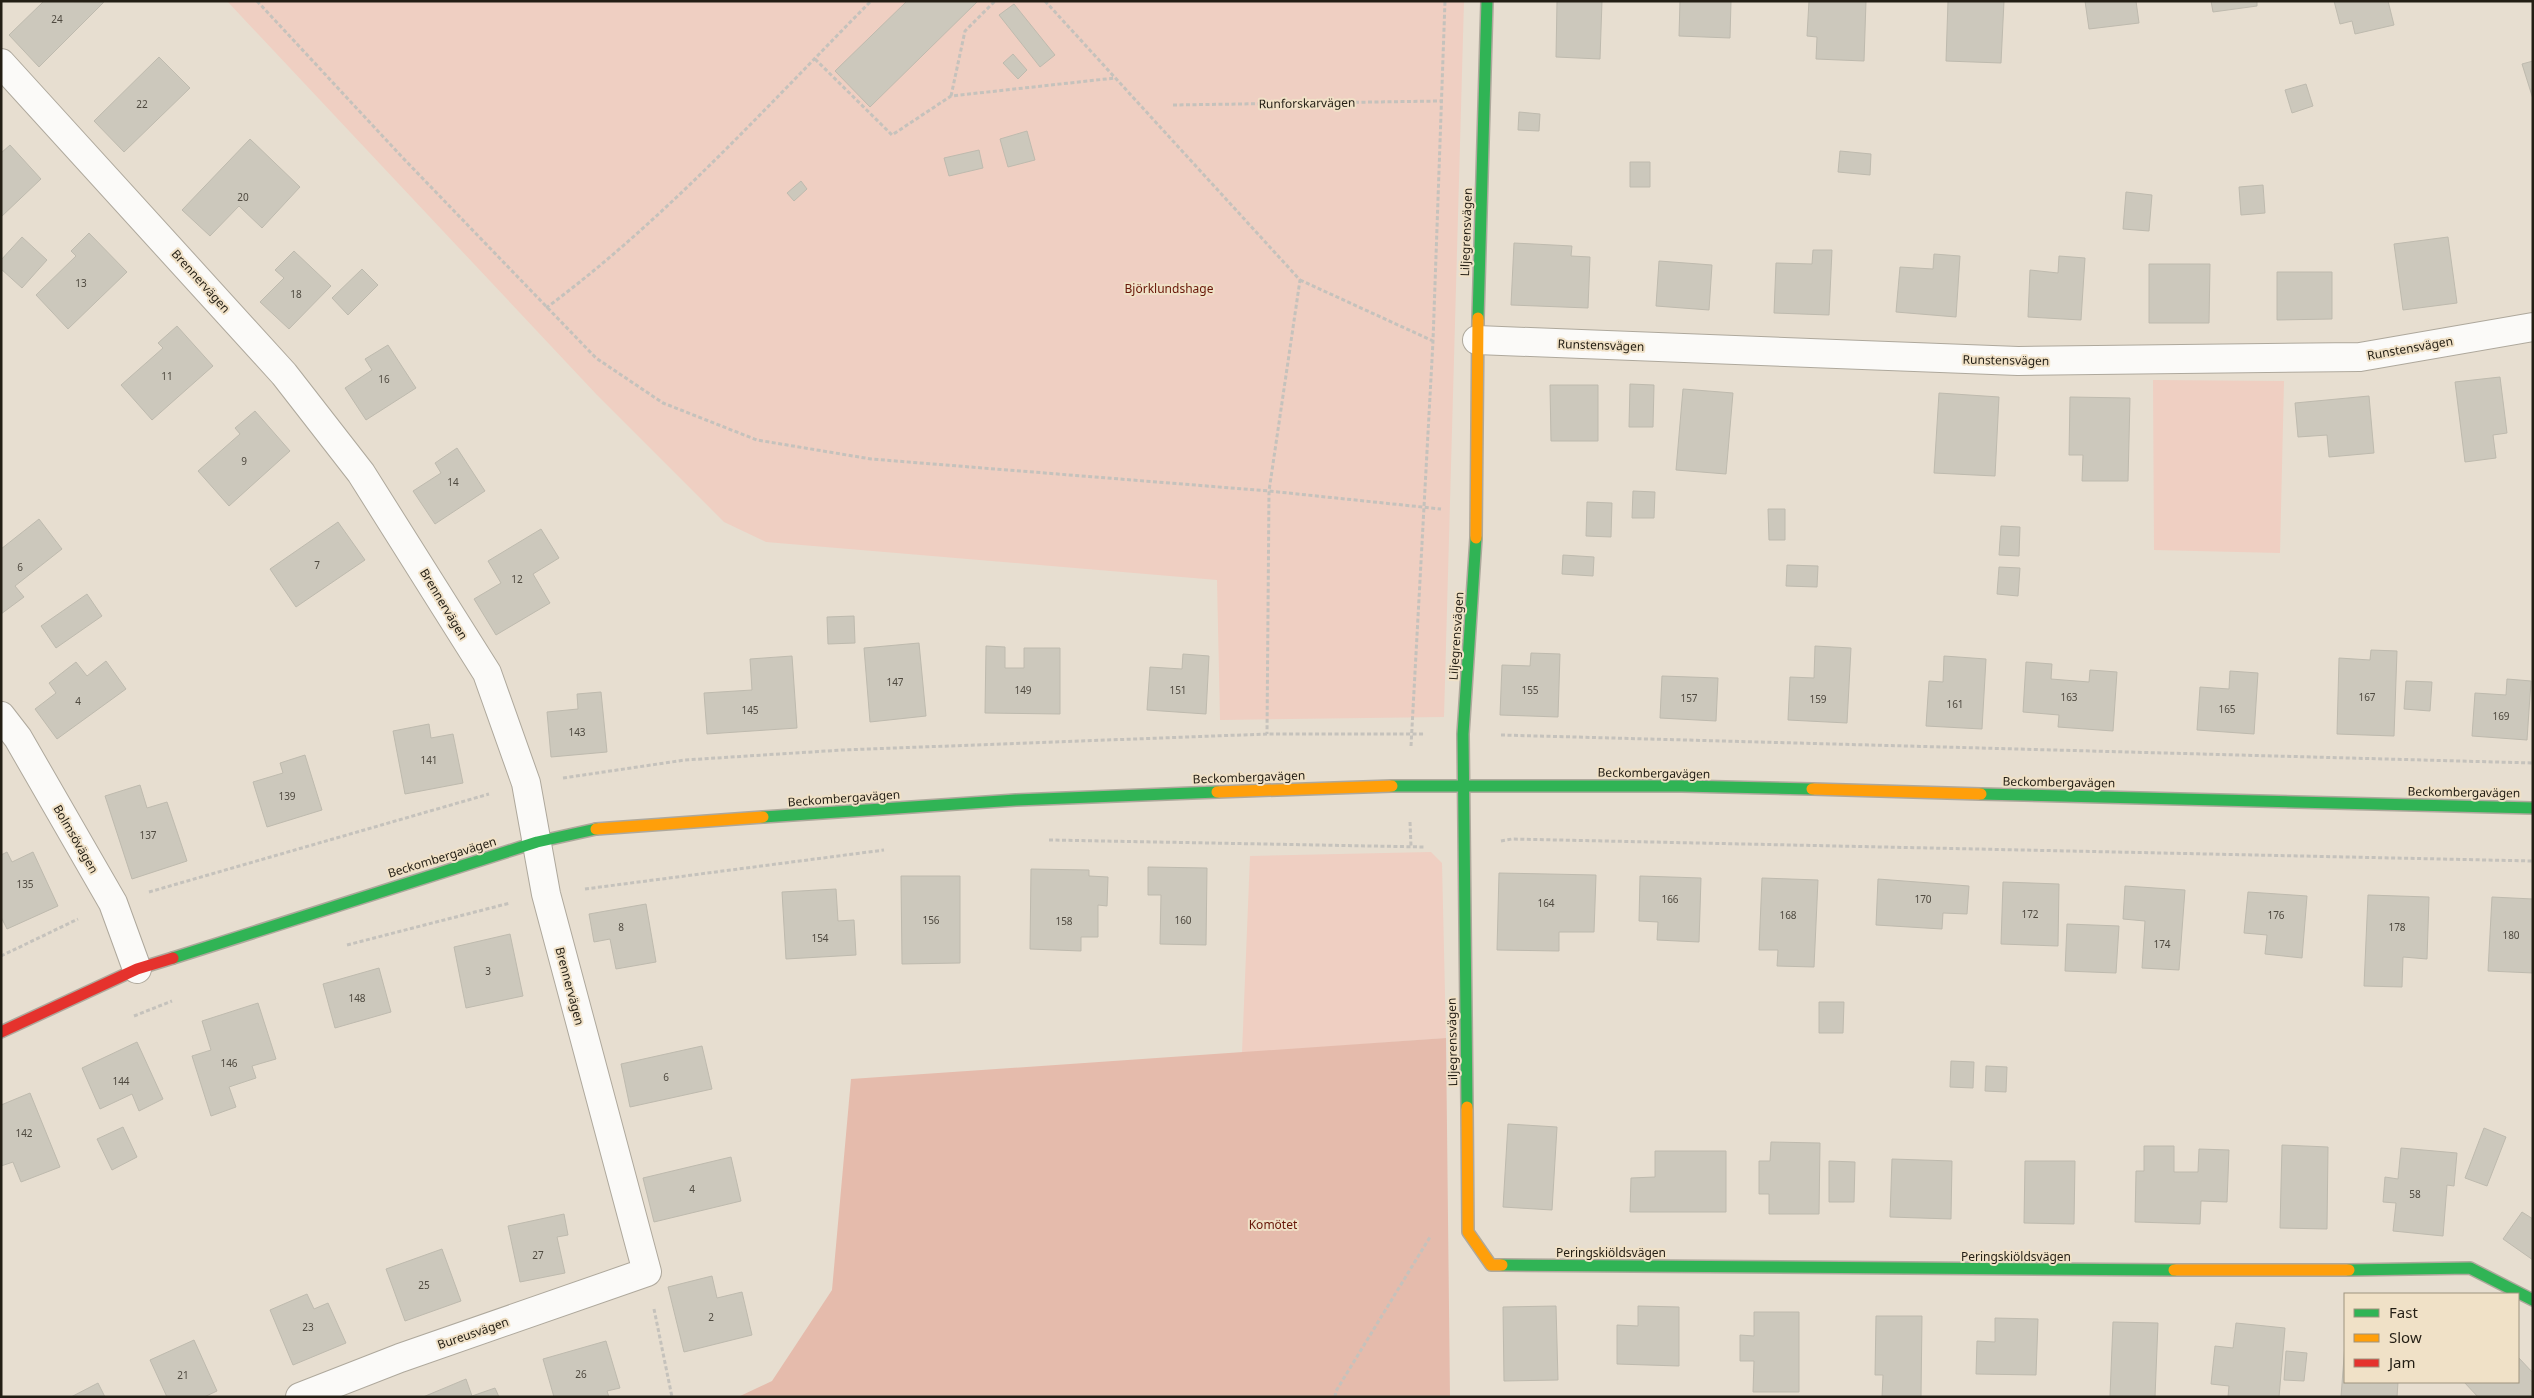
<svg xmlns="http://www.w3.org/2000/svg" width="2534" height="1398" viewBox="0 0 2534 1398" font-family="'Noto Sans',sans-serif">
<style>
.green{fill:#efcfc2}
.forest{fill:#e5bbac}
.building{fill:#ccc8bc;stroke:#bebaae}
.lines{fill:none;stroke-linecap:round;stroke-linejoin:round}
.street-casing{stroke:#aea89c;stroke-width:30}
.fast-casing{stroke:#aea89c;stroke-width:14}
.slow-casing{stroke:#aea89c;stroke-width:14}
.jam-casing{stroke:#aea89c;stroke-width:14}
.path{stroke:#c5c2bc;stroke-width:3;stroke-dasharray:4 2.5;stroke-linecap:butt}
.street{stroke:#fbfaf8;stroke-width:28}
.fast{stroke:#30b455;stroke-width:11}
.slow{stroke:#ff9f0a;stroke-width:11}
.jam{stroke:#e5322d;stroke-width:11}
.labels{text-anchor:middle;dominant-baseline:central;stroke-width:4;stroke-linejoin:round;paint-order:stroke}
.number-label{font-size:10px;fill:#4f4a40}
.street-label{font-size:12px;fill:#231e14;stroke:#f0e1c7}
.park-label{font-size:12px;fill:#671607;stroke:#f0e1c7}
</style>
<rect width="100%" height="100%" fill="#e7ded0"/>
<path class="green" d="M227 1H1464L1444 717 1220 720 1217 580 766 542 724 522 597 395Z
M2153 380 2284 381 2280 553 2154 550Z
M1431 852 1442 863 1446 1038 1242 1053 1250 856Z"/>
<path class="forest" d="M1446 1038 1450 1397H738L772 1381 832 1290 851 1079Z"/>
<path class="building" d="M44 1 104 2 39 67 9 35Z
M907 1H978L870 107 835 71Z
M1557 1H1602L1600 59 1556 57Z
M1680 1H1731L1730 38 1679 36Z
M1809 1H1866L1864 61 1816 59 1817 37 1807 36Z
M1948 1H2004L2001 63 1946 61Z
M2085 1H2136L2139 23 2089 29Z
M2211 1H2257V6L2213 12Z
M2334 1H2388L2394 25 2355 34 2352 21 2340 24Z
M1014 4 1055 55 1040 67 999 15Z
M1013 54 1027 70 1018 79 1003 63Z
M159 57 190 88 124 152 94 121Z
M2533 61V99L2522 64Z
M2306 84 2313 106 2292 113 2285 90Z
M1519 112 1540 114 1539 131 1518 130Z
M1027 131 1035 160 1008 167 1000 139Z
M250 139 300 187 262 228 239 206 210 236 182 210Z
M10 145 41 179 1 217V153Z
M979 150 983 168 949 176 944 158Z
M1840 151 1871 154 1870 175 1838 172Z
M1630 162H1650V187H1630Z
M801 181 807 189 794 201 787 193Z
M2263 185 2265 213 2241 215 2239 187Z
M2126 192 2152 195 2149 231 2123 229Z
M89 233 127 272 68 329 36 295 76 256 71 251Z
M22 237 47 260 22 288 1 269V260Z
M2448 237 2457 303 2403 310 2394 244Z
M1514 243 1572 246 1571 256 1590 257 1588 308 1511 305Z
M1813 250H1832L1829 315 1774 313 1776 263 1812 264Z
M294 251 331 286 289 329 260 302 284 278 275 270Z
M1934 254 1960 256 1956 317 1896 312 1900 267 1933 269Z
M2059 256 2085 258 2081 320 2028 317 2030 270 2058 273Z
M1659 261 1712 265 1709 310 1656 306Z
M2149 264H2210L2209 323H2149Z
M362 269 378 285 348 315 332 298Z
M2277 272H2332V319L2277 320Z
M177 326 213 366 152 420 121 385 163 348 158 343Z
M388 345 416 388 366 420 345 388 372 370 365 359Z
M2500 377 2507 433 2493 435 2496 458 2465 462 2455 382Z
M1630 384 1654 385 1653 427H1629Z
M1550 385H1598V441H1551Z
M1683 389 1733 393 1726 474 1676 470Z
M1939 393 1999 397 1995 476 1934 473Z
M2369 396 2374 453 2329 457 2327 435 2298 437 2295 403Z
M2070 397 2130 398 2128 481H2082L2083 455H2069Z
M255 411 290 451 229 506 198 471 240 434 235 428Z
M457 448 485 491 435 524 413 491 441 473 435 463Z
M1633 491 1655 492 1654 518H1632Z
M1587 502 1612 503 1611 537 1586 536Z
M1768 509H1785V540H1769Z
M39 519 62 549 15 586 24 597 1 614V549Z
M338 522 365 560 296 607 270 569Z
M2001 526 2020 527 2019 556 1999 555Z
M541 529 559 558 533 574 550 603 496 635 474 599 501 583 488 561Z
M1563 555 1594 557 1593 576 1562 574Z
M1787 565 1818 566 1817 587 1786 586Z
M1999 567 2020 568 2018 596 1997 594Z
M87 594 102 616 56 648 41 626Z
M854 616 855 643 828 644 827 617Z
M919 643 926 716 870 722 864 648Z
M986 646 1005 647V668H1024V648H1060V714L985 713Z
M1815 646 1851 648 1847 723 1788 720 1790 677 1814 678Z
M2371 650 2397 651 2394 736 2337 734 2339 658 2370 660Z
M1531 653 1560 654 1558 717 1500 715 1502 665 1530 666Z
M1183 654 1209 656 1206 714 1147 710 1150 667 1182 669Z
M792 656 797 728 707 734 704 693 752 690 750 659Z
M1944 656 1986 659 1982 729 1926 726 1929 681 1943 682Z
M106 661 126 689 57 739 35 709 56 693 49 683 76 662 87 676Z
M2026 662 2052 664 2051 679 2089 682 2090 670 2117 672 2113 731 2058 727 2059 715 2023 712Z
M2230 671 2258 673 2254 734 2197 730 2200 687 2229 689Z
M1662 676 1718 678 1716 721 1660 718Z
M2507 679 2531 681 2527 740 2472 736 2475 693 2506 695Z
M2406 681 2432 682 2430 711 2404 709Z
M601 692 607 752 551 757 547 712 578 709 577 694Z
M429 724 431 738 453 734 463 783 405 794 393 731Z
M305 755 322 810 267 827 253 782 283 773 280 763Z
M140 785 147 808 167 802 187 861 132 879 105 796Z
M7 852 12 862 33 852 58 906 7 929 1 917V855Z
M1148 867 1207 868 1206 945 1160 944 1161 895H1148Z
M1031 869 1089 870V876L1108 877 1107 906 1098 905V937H1081V951L1030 949Z
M1499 873 1596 875 1594 932H1559V951L1497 950Z
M901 876H960V963L902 964Z
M1640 876 1701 878 1699 942 1657 940 1658 922 1639 921Z
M1762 878 1818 880 1814 967 1777 966 1778 950H1759Z
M1878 879 1969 886 1967 914 1943 913 1942 929 1876 925Z
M2003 882 2059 884 2058 946 2001 944Z
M2125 886 2185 890 2179 970 2142 968 2145 921 2123 919Z
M836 889 838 921 854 920 856 955 786 959 782 892Z
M2248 892 2307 896 2302 958 2265 954 2267 935 2244 933Z
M2368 895 2429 897 2427 959 2403 957 2402 987 2364 986Z
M2492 897 2533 899V973L2488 971Z
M646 904 656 962 616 969 610 939 594 942 589 914Z
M2067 924 2119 926 2116 973 2065 971Z
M510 934 523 996 466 1008 454 947Z
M379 968 391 1012 335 1028 323 984Z
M1819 1002H1844L1843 1033H1819Z
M258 1003 276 1059 252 1066 256 1078 229 1087 236 1107 211 1116 192 1056 211 1050 202 1021Z
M137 1042 163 1099 139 1111 132 1094 100 1109 82 1068Z
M702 1046 712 1089 630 1107 621 1064Z
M1951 1061 1974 1062 1973 1088 1950 1087Z
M1986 1066 2007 1067 2006 1092 1985 1091Z
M30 1093 60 1167 21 1182 13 1162 1 1166V1105Z
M1508 1124 1557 1127 1552 1210 1503 1207Z
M123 1127 137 1157 112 1170 97 1139Z
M2484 1128 2506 1137 2487 1186 2465 1178Z
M1771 1142 1820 1143 1819 1214H1769V1194H1759V1161H1770Z
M2282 1145 2328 1147 2327 1229 2280 1228Z
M2144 1146H2174V1172H2198L2199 1149 2229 1150 2227 1202 2201 1201 2200 1224 2135 1222 2136 1171H2144Z
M2401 1148 2457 1153 2454 1186 2447 1185 2443 1236 2393 1231 2396 1203 2383 1202 2385 1177 2398 1179Z
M1655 1151H1726V1212H1630L1631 1178 1655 1177Z
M731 1157 741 1201 654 1222 643 1178Z
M1892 1159 1952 1161 1951 1219 1890 1217Z
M1829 1161 1855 1162 1854 1202H1829Z
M2025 1161H2075L2074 1224 2024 1223Z
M2522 1212 2533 1219V1260L2503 1239Z
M564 1214 568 1235 557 1237 565 1273 520 1282 508 1226Z
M442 1249 461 1301 405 1321 386 1269Z
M712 1276 717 1298 742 1292 752 1335 684 1352 668 1287Z
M307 1294 314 1309 328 1303 346 1343 293 1365 270 1310Z
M1556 1306 1558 1380 1504 1381 1503 1307Z
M1638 1306 1679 1307V1366L1617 1364V1325L1638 1326Z
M1754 1312H1799V1392H1753L1754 1361H1740V1335L1754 1336Z
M1876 1316H1922L1921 1397H1882L1883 1375H1875Z
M1995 1318 2038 1319 2036 1375 1976 1374 1977 1341 1995 1342Z
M2113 1322 2158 1323 2155 1397 2110 1396Z
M2236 1323 2285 1328 2279 1397H2228L2229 1386 2211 1384 2215 1346 2233 1348Z
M194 1340 217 1391 204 1397H167L150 1360Z
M606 1341 620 1388 607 1391 609 1397H554L543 1359Z
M2345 1344V1382H2398L2397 1397H2341Z
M2286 1351 2307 1353 2304 1381 2284 1380Z
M2519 1358 2533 1373V1397H2478L2464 1382H2518Z
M466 1379 472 1396 495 1388 499 1397H423Z
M98 1383 105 1397H71Z"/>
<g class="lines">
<defs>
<path id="street" d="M1 63 284 374 361 473 487 673 526 783 546 894 647 1272 400 1358 300 1397
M1477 340 2018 361 2360 357 2533 327
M1 716 18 738 113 903 137 969"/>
<path id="fast" d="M1478 318 1487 1
M1392 786H1682L1812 789
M1981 794 2533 808
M763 817 1016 800 1217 792
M173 958 537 842 596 829
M1467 1107 1463 734 1476 538
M1502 1265 2174 1270
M2349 1270 2470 1268 2533 1300"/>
<path id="slow" d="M1476 538 1478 318
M1812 789 1981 794
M1217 792 1392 786
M596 829 763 817
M1467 1107 1468 1232 1491 1265H1502
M2174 1270H2349"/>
<path id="jam" d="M1 1032 137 969 173 958"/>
</defs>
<use href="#street" class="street-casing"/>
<use href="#fast" class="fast-casing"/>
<use href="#slow" class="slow-casing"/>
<use href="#jam" class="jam-casing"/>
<path class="path" d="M257 1 402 157 596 358 663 403 757 440 871 459 1269 491 1441 509
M1045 1 1300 280 1269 491 1267 734
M815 59 892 135 951 96 1115 78
M951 96 965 31 995 1
M1173 105 1441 101
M1300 280 1433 341
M546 308C666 219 766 107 871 1
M1501 735 2533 763
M1411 746 1433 341 1445 1
M563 778 685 760 842 750 1267 734H1425
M1410 822 1411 846
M1049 840 1425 847
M1501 841 1512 839 2533 861
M585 889 884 850
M149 892 489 794
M347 945 510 903
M1 956 78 919
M134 1016 172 1001
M654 1309 672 1397
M1335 1397 1336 1391 1430 1237"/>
<use href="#street" class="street"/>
<use href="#fast" class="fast"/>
<use href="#slow" class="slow"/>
<use href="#jam" class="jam"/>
</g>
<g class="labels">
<g class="number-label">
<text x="57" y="19">24</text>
<text x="142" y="104">22</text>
<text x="243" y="197">20</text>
<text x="81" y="283">13</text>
<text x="296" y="294">18</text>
<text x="167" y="376">11</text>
<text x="384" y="379">16</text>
<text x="244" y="461">9</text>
<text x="453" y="482">14</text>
<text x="317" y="565">7</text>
<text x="20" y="567">6</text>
<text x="517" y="579">12</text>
<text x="895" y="682">147</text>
<text x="1023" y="690">149</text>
<text x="1178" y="690">151</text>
<text x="1530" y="690">155</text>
<text x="2069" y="697">163</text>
<text x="2367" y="697">167</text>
<text x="1689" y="698">157</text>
<text x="1818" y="699">159</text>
<text x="78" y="701">4</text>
<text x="1955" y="704">161</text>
<text x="2227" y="709">165</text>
<text x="750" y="710">145</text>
<text x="2501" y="716">169</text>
<text x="577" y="732">143</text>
<text x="429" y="760">141</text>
<text x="287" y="796">139</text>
<text x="148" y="835">137</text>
<text x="25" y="884">135</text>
<text x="1670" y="899">166</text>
<text x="1923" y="899">170</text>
<text x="1546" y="903">164</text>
<text x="2030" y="914">172</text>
<text x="1788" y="915">168</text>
<text x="2276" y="915">176</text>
<text x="931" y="920">156</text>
<text x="1183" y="920">160</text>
<text x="1064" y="921">158</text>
<text x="621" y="927">8</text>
<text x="2397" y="927">178</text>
<text x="2511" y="935">180</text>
<text x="820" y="938">154</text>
<text x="2162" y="944">174</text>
<text x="488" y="971">3</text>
<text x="357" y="998">148</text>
<text x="229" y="1063">146</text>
<text x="666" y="1077">6</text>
<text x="121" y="1081">144</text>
<text x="24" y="1133">142</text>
<text x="692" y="1189">4</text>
<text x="2415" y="1194">58</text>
<text x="538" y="1255">27</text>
<text x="424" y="1285">25</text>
<text x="711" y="1317">2</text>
<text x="308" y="1327">23</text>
<text x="581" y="1374">26</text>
<text x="183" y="1375">21</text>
</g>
<g class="street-label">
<text transform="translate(1307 103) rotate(-1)">Runforskarvägen</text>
<text transform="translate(1466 232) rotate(-88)">Liljegrensvägen</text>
<text transform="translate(201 281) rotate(48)">Brennervägen</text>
<text transform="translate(1601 345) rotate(2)">Runstensvägen</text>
<text transform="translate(2410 348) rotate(-10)">Runstensvägen</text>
<text transform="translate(2006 360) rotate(1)">Runstensvägen</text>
<text transform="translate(444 604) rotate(59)">Brennervägen</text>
<text transform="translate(1456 636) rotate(-86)">Liljegrensvägen</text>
<text transform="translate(1654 773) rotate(1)">Beckombergavägen</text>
<text transform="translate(1249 777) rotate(-2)">Beckombergavägen</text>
<text transform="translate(2059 782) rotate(1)">Beckombergavägen</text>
<text transform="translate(2464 792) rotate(1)">Beckombergavägen</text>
<text transform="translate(844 798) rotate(-4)">Beckombergavägen</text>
<text transform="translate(76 839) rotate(60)">Bolmsövägen</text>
<text transform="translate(442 857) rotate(-17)">Beckombergavägen</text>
<text transform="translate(570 986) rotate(75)">Brennervägen</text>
<text transform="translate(1452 1042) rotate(-91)">Liljegrensvägen</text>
<text x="1611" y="1252">Peringskiöldsvägen</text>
<text x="2016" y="1256">Peringskiöldsvägen</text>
<text transform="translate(473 1333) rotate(-19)">Bureusvägen</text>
</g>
<g class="park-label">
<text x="1169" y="288">Björklundshage</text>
<text x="1273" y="1224">Komötet</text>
</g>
</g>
<rect width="2534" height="1398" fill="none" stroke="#231e14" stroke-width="5"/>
<rect x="2344" y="1293" width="175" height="90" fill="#f0e1c7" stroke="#9e937f"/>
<rect x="2354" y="1309" width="25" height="8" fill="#30b455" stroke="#9e937f"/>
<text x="2389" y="1318" font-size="15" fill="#231e14">Fast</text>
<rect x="2354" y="1334" width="25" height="8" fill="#ff9f0a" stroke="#9e937f"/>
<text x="2389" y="1343" font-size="15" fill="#231e14">Slow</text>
<rect x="2354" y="1359" width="25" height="8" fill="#e5322d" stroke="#9e937f"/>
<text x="2389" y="1368" font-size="15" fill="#231e14">Jam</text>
</svg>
